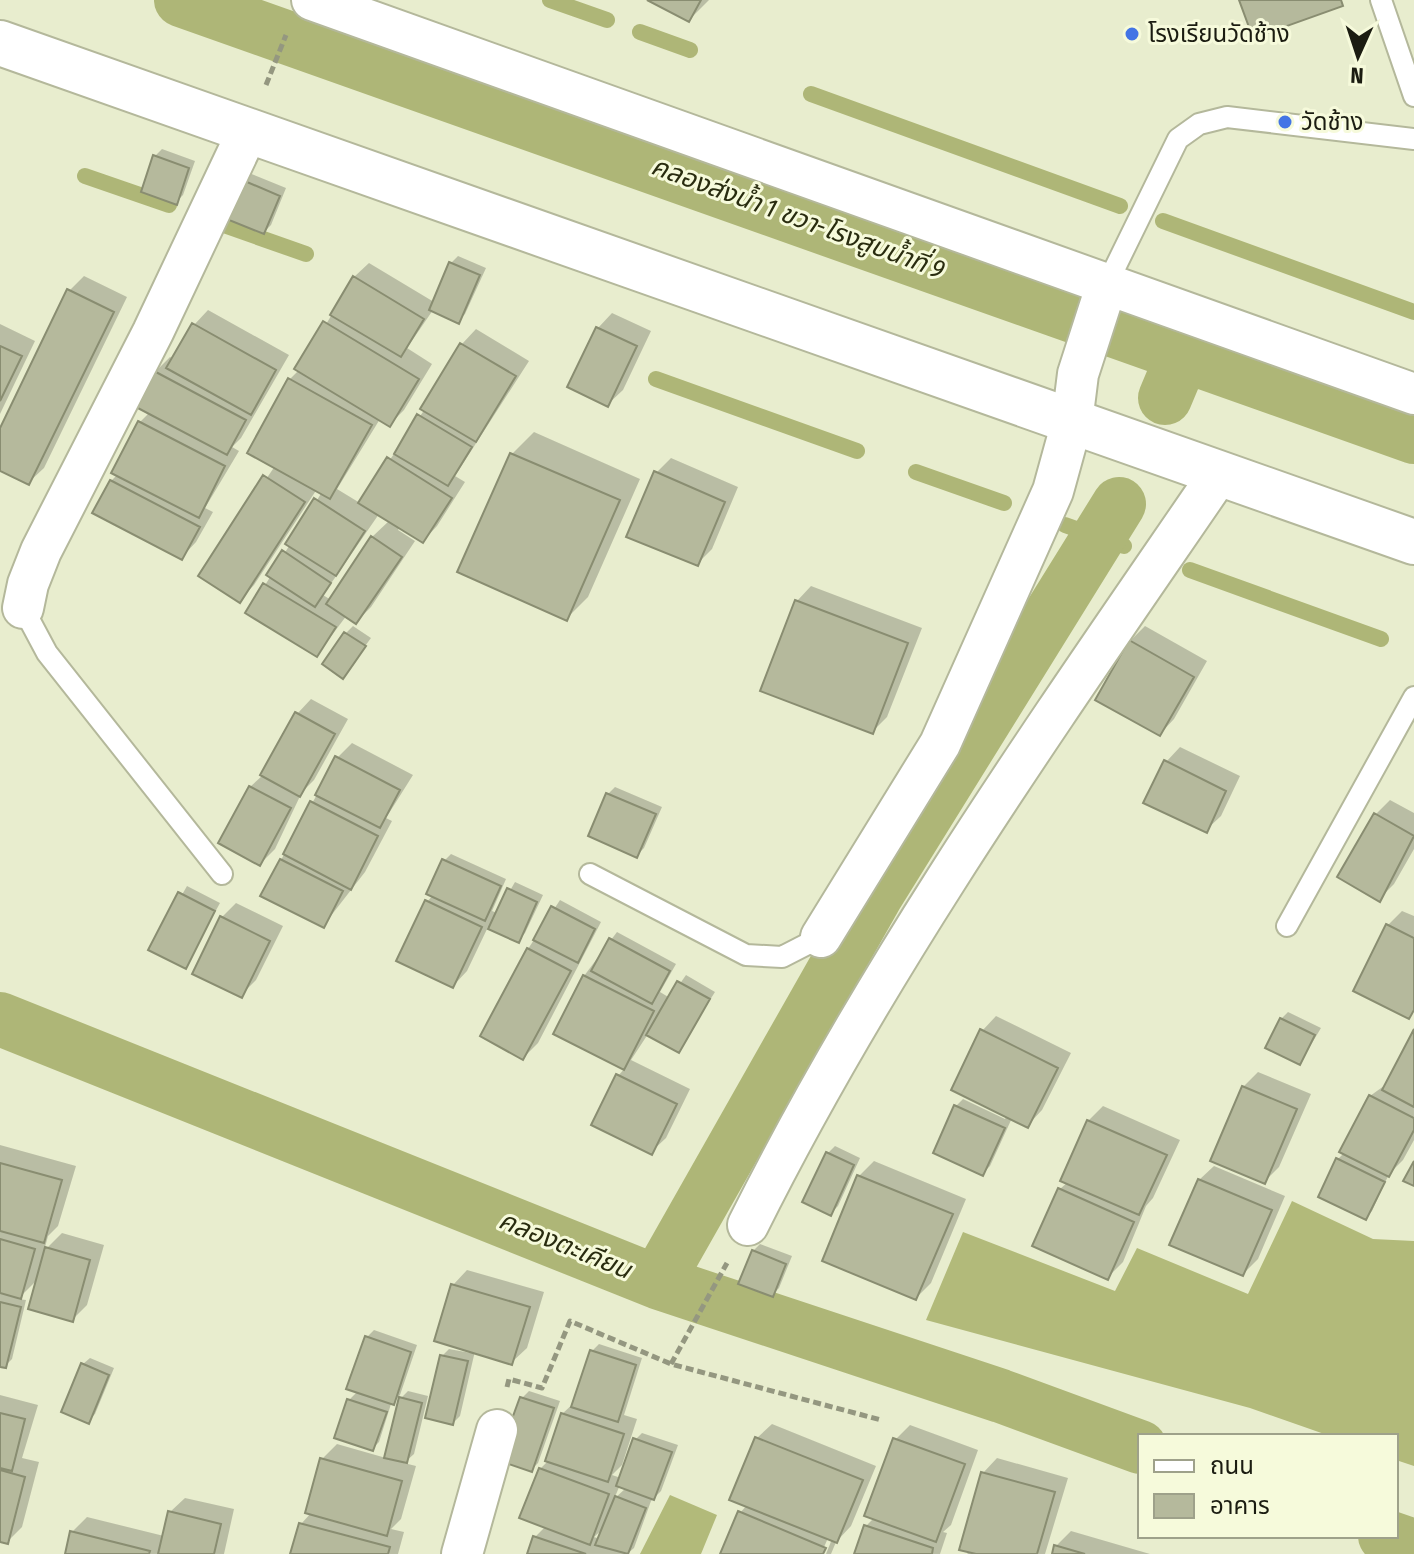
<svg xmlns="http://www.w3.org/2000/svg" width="1414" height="1554" viewBox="0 0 1414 1554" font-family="'Fira Sans Condensed','Noto Sans Thai',sans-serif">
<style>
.forest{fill:#b2ba7a}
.shadow{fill:#0003;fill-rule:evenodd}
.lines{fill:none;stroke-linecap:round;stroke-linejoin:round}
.stream{stroke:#aeb677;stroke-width:16}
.canal{stroke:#aeb677;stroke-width:54}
.building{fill:#b5b99c;stroke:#898d71;stroke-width:2}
.lane-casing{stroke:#b4b89b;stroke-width:24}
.street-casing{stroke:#b4b89b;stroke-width:44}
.secondary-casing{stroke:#b4b89b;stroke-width:48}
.path{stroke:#949780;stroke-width:5;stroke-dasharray:8 4;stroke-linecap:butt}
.lane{stroke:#fff;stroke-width:20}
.street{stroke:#fff;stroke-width:40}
.secondary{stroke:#fff;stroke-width:44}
.poi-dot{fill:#4374e5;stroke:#f6fadb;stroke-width:3}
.labels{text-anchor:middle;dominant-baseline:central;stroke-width:6;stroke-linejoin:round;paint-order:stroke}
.poi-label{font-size:24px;fill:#1b1c11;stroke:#f6fadb;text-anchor:start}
.water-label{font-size:26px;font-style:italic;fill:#292c0f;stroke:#f6fadb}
</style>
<rect width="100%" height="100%" fill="#e8edce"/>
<path class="forest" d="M1292 1201 1373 1239 1414 1241V1466L1396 1460V1436H1330L1250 1408 926 1320 963 1232 1115 1291 1137 1248 1248 1294Z
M670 1495 717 1515 701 1554H640Z"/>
<path class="shadow" d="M651 0H709L689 20Z
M162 149 195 161 183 195 176 202 143 190 155 156Z
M249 173 286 188 271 225 264 232 242 180Z
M458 256 486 268 465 314 458 321 433 310 407 348 432 364 404 410 390 424 380 419 337 489 360 503 425 409 462 344 476 329 529 361 455 476 465 482 437 526 423 541 400 527 398 530 415 541 371 607 356 622 347 615 317 655 248 613 322 492 317 489 254 585 240 600 201 575 275 466 290 379 299 370 354 277 369 263 434 302 451 263ZM379 514 390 520 372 537 331 600 323 595Z
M84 276 127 297 44 468 29 482 0 469V433L69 291Z
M208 310 289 355 241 438 232 447 239 451 205 508 213 512 196 542 182 557 111 481 118 474 139 423 150 412 155 372 170 357 174 359 194 325Z
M612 313 651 331 623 390 608 404 570 386 598 328Z
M0 324 35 341 0 414Z
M534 432 640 479 588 597 567 618 512 454Z
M671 458 738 487 712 549 697 564 656 473Z
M811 586 922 628 887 717 872 732 797 601Z
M353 626 371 638 343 676 346 633Z
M1145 626 1207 661 1174 719 1160 734 1130 641Z
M311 699 348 719 314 780 302 792 275 849 260 864 250 787 263 775 297 714Z
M352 743 413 775 386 818 392 821 365 872 323 926 281 860 337 758Z
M1180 747 1240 776 1221 816 1206 830 1166 762Z
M615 787 662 807 644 848 637 855 608 794Z
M1390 800 1414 813V849L1394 884 1379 899 1375 815Z
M451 854 506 879 492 911 497 913 515 882 543 895 525 933 518 940 488 927 467 971 453 986 427 902 433 895 444 861Z
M187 886 220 903 185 967 151 949Z
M560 900 601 922 538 1043 523 1058 528 949Z
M236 903 283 926 256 980 241 995 222 917Z
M1402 911 1414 916V1011L1409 1016 1388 925Z
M617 932 676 964 660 992 670 998 686 975 715 992 678 1050 648 1034 631 1060 690 1089 666 1138 651 1152 618 1076 625 1068 556 1033 584 976Z
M1288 1012 1321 1028 1300 1063 1281 1019Z
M996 1016 1071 1053 1042 1110 1028 1125 1012 1118 990 1166 983 1173 956 1106 963 1099 1005 1119 1007 1115 982 1031Z
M1414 1033V1140L1403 1160 1389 1174 1372 1211 1365 1218 1338 1159 1345 1152 1370 1096 1388 1083Z
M1258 1072 1311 1094 1279 1167 1264 1182 1243 1087Z
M1103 1106 1180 1140 1153 1198 1146 1206 1123 1262 1108 1277 1060 1189 1068 1182 1088 1121Z
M0 1145 76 1166 58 1226 48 1236 44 1251 62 1233 104 1245 87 1305 72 1320 39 1278 18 1299 26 1300 12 1359 5 1366 0 1365Z
M835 1146 860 1158 838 1206 831 1213 828 1153Z
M874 1161 966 1199 931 1283 916 1298 859 1176Z
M1214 1166 1285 1196 1258 1259 1243 1274 1199 1180Z
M760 1244 792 1256 779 1288 772 1295 753 1251Z
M467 1270 544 1292 527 1348 512 1362 475 1351 460 1416 453 1423 442 1356 449 1349 471 1353 453 1285Z
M374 1330 417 1345 400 1395 391 1404 379 1442 372 1449 349 1400 358 1391 367 1337Z
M599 1344 642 1358 624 1415 637 1419 622 1465 612 1475 621 1478 635 1440 642 1433 678 1445 661 1491 651 1501 634 1548 627 1554H529L535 1537 546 1526 540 1469 549 1460 562 1414 575 1402 592 1351ZM620 1485 626 1488 614 1499ZM605 1527 600 1539 594 1537Z
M90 1358 114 1368 95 1414 88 1421 83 1364Z
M408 1391 428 1396 414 1454 404 1463 416 1466 401 1519 391 1529 404 1532 398 1554H293L301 1524 311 1513 322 1459 337 1444 386 1458 401 1398Z
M529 1391 560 1401 538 1463 531 1470 522 1398Z
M0 1395 38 1405 22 1458 39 1462 22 1527 7 1542 0 1540Z
M772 1424 876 1466 851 1526 836 1542 831 1554H826L832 1539 828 1538 821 1554H722L740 1513 747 1505 757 1438Z
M910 1425 978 1450 951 1525 943 1532 947 1533 940 1554H856L866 1526 874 1518 895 1440Z
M997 1458 1068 1478 1045 1554H967L971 1550 983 1473Z
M185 1498 234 1509 224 1554H67L72 1532 87 1517 164 1536 170 1512Z
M1071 1531 1150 1554H1054L1056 1546Z"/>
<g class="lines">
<path class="stream" d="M550 0 607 20
M640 32 690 50
M811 94 1120 206
M85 176 169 205
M1163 221 1414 312
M221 224 306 254
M656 379 857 451
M916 472 1004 503
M1065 525 1124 546
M1190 570 1381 639"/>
<path class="canal" d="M181 0 1414 437
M1165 398 1183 355
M0 1019 657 1282 1001 1396 1140 1447
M657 1282 877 894 1119 504
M1385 1536 1414 1546"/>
</g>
<path class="building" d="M647 0H701L689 22Z
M1239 0H1341L1343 6 1253 38Z
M153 155 189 168 177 205 141 192Z
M240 179 280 196 264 234 224 218Z
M449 262 480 275 459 324 429 310Z
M353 276 424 319 401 357 330 315Z
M67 289 114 312 29 485 0 471V428Z
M323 321 419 379 390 427 294 369Z
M192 323 276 370 251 415 166 368Z
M596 327 637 346 608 407 567 387Z
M460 343 516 376 476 442 420 409Z
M0 346 22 356 0 401Z
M154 371 246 420 227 455 134 406Z
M288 378 372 425 330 499 247 453Z
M417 414 472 447 448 486 394 454Z
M138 421 225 466 199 518 111 473Z
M510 453 620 500 567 621 457 572Z
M387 457 452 498 423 543 358 503Z
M654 471 725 502 698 566 626 537Z
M263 475 305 502 240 603 198 576Z
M110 480 200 527 182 560 92 513Z
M314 498 365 531 336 576 285 544Z
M371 536 402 557 356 624 326 604Z
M282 550 331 583 315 607 266 575Z
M263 583 336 627 317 657 245 613Z
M795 600 908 643 873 734 760 691Z
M344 632 366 646 343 679 322 664Z
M1129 640 1194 677 1160 736 1095 700Z
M295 712 335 734 300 797 260 775Z
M335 756 400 790 380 828 315 795Z
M1164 760 1226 791 1207 833 1143 803Z
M249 786 291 808 260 866 218 843Z
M606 793 656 814 637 858 588 836Z
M310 801 378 836 351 890 283 854Z
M1374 813 1414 836 1380 902 1337 877Z
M280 859 343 891 324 928 260 896Z
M442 859 501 886 485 921 426 894Z
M507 888 537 902 519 943 488 929Z
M178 892 215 911 186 969 148 950Z
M425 900 482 927 453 988 396 961Z
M551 906 595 929 578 963 533 940Z
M220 916 270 941 242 998 192 974Z
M1386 924 1414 938V1010L1409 1019 1353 991Z
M609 938 670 971 652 1004 591 971Z
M527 948 571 971 523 1060 480 1036Z
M583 975 654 1011 624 1070 553 1034Z
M677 981 710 999 679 1053 646 1035Z
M1280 1018 1315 1035 1300 1065 1265 1048Z
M980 1029 1058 1068 1028 1128 951 1090Z
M1414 1029V1107L1382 1090Z
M616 1074 677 1104 652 1155 591 1125Z
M1242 1086 1297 1109 1265 1184 1210 1161Z
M1369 1095 1414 1118V1130L1389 1177 1339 1152Z
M954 1105 1005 1128 983 1176 933 1153Z
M1087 1120 1167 1155 1139 1215 1060 1181Z
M826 1152 854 1165 831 1216 802 1202Z
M1336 1158 1385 1182 1366 1220 1318 1197Z
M1414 1161V1186L1403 1181Z
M0 1163 62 1180 44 1243 0 1231Z
M857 1175 953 1214 916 1300 822 1261Z
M1198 1179 1272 1210 1243 1276 1169 1245Z
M1058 1188 1134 1222 1108 1280 1032 1246Z
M0 1239 35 1249 21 1299 0 1293Z
M45 1247 90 1260 73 1322 28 1309Z
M752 1250 786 1264 773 1297 738 1284Z
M451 1284 530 1307 512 1365 434 1341Z
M0 1302 21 1307 6 1368 0 1367Z
M365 1336 411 1352 394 1405 346 1389Z
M590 1350 636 1365 618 1422 571 1407Z
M440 1355 468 1361 453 1425 425 1418Z
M81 1363 109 1375 89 1424 61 1412Z
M399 1397 422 1403 407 1463 384 1458Z
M520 1397 554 1408 532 1472 497 1460Z
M347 1399 387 1412 373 1451 334 1438Z
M0 1413 25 1419 12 1471 0 1468Z
M561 1413 624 1434 608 1482 545 1461Z
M755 1437 863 1480 837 1543 729 1500Z
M633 1438 672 1452 654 1500 616 1486Z
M893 1438 965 1464 936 1542 864 1516Z
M320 1458 402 1481 387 1536 305 1513Z
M539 1468 609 1494 590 1545 519 1518Z
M0 1470 25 1477 8 1544 0 1542Z
M981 1472 1055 1492 1037 1554H976L959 1550Z
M615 1496 646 1508 628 1554 595 1545Z
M168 1511 221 1524 214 1554H158Z
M738 1511 826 1548 823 1554H720Z
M299 1523 390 1547 388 1554H290Z
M864 1525 933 1548 932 1554H854Z
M70 1531 150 1551 149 1554H65Z
M533 1536 586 1554H527Z
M1054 1545 1085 1554H1052Z"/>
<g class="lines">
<defs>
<path id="lane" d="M1381 0 1414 96
M1107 284 1178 139 1199 124 1227 117 1414 139
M23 608 47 653 222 874
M590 874 746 955 782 957 821 937
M1287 926 1414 697"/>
<path id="street" d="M312 0 1414 394
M23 608 28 584 41 551 153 332 248 131
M821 937 940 744 1053 491 1072 422 1078 374 1107 284
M748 1225C880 960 1052 718 1219 474
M462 1554 497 1430"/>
<path id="secondary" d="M0 43 1414 542"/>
</defs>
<use href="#lane" class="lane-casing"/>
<use href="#street" class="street-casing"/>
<use href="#secondary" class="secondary-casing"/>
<path class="path" d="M266 85 286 35
M671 1364 727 1263
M507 1387 509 1379 542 1388 570 1321 671 1364 881 1420"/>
<use href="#lane" class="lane"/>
<use href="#street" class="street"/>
<use href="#secondary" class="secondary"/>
</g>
<g class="poi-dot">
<circle cx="1132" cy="34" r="8"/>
<circle cx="1285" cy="122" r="8"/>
</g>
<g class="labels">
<g class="poi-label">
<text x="1148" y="34">โรงเรียนวัดช้าง</text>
<text x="1301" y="122">วัดช้าง</text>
</g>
<g class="water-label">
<text transform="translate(798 218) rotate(20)">คลองส่งน้ำ 1 ขวา-โรงสูบน้ำที่ 9</text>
<text transform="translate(565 1245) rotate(22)">คลองตะเคียน</text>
</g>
</g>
<rect x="1138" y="1434" width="260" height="104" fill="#f6fadb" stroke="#9ea18a" stroke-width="2"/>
<rect x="1154" y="1460" width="40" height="12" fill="#ffffff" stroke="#9ea18a" stroke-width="2"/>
<text x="1210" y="1474" font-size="24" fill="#1b1c11">ถนน</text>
<rect x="1154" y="1494" width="40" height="24" fill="#b5b99c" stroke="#9ea18a" stroke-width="2"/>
<text x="1210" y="1514" font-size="24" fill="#1b1c11">อาคาร</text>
<g transform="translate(1358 56) rotate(183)" stroke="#f6fadb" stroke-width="6" paint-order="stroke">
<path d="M0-6L14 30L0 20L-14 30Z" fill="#1b1c11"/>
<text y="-12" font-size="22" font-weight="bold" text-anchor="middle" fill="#1b1c11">N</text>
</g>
</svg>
